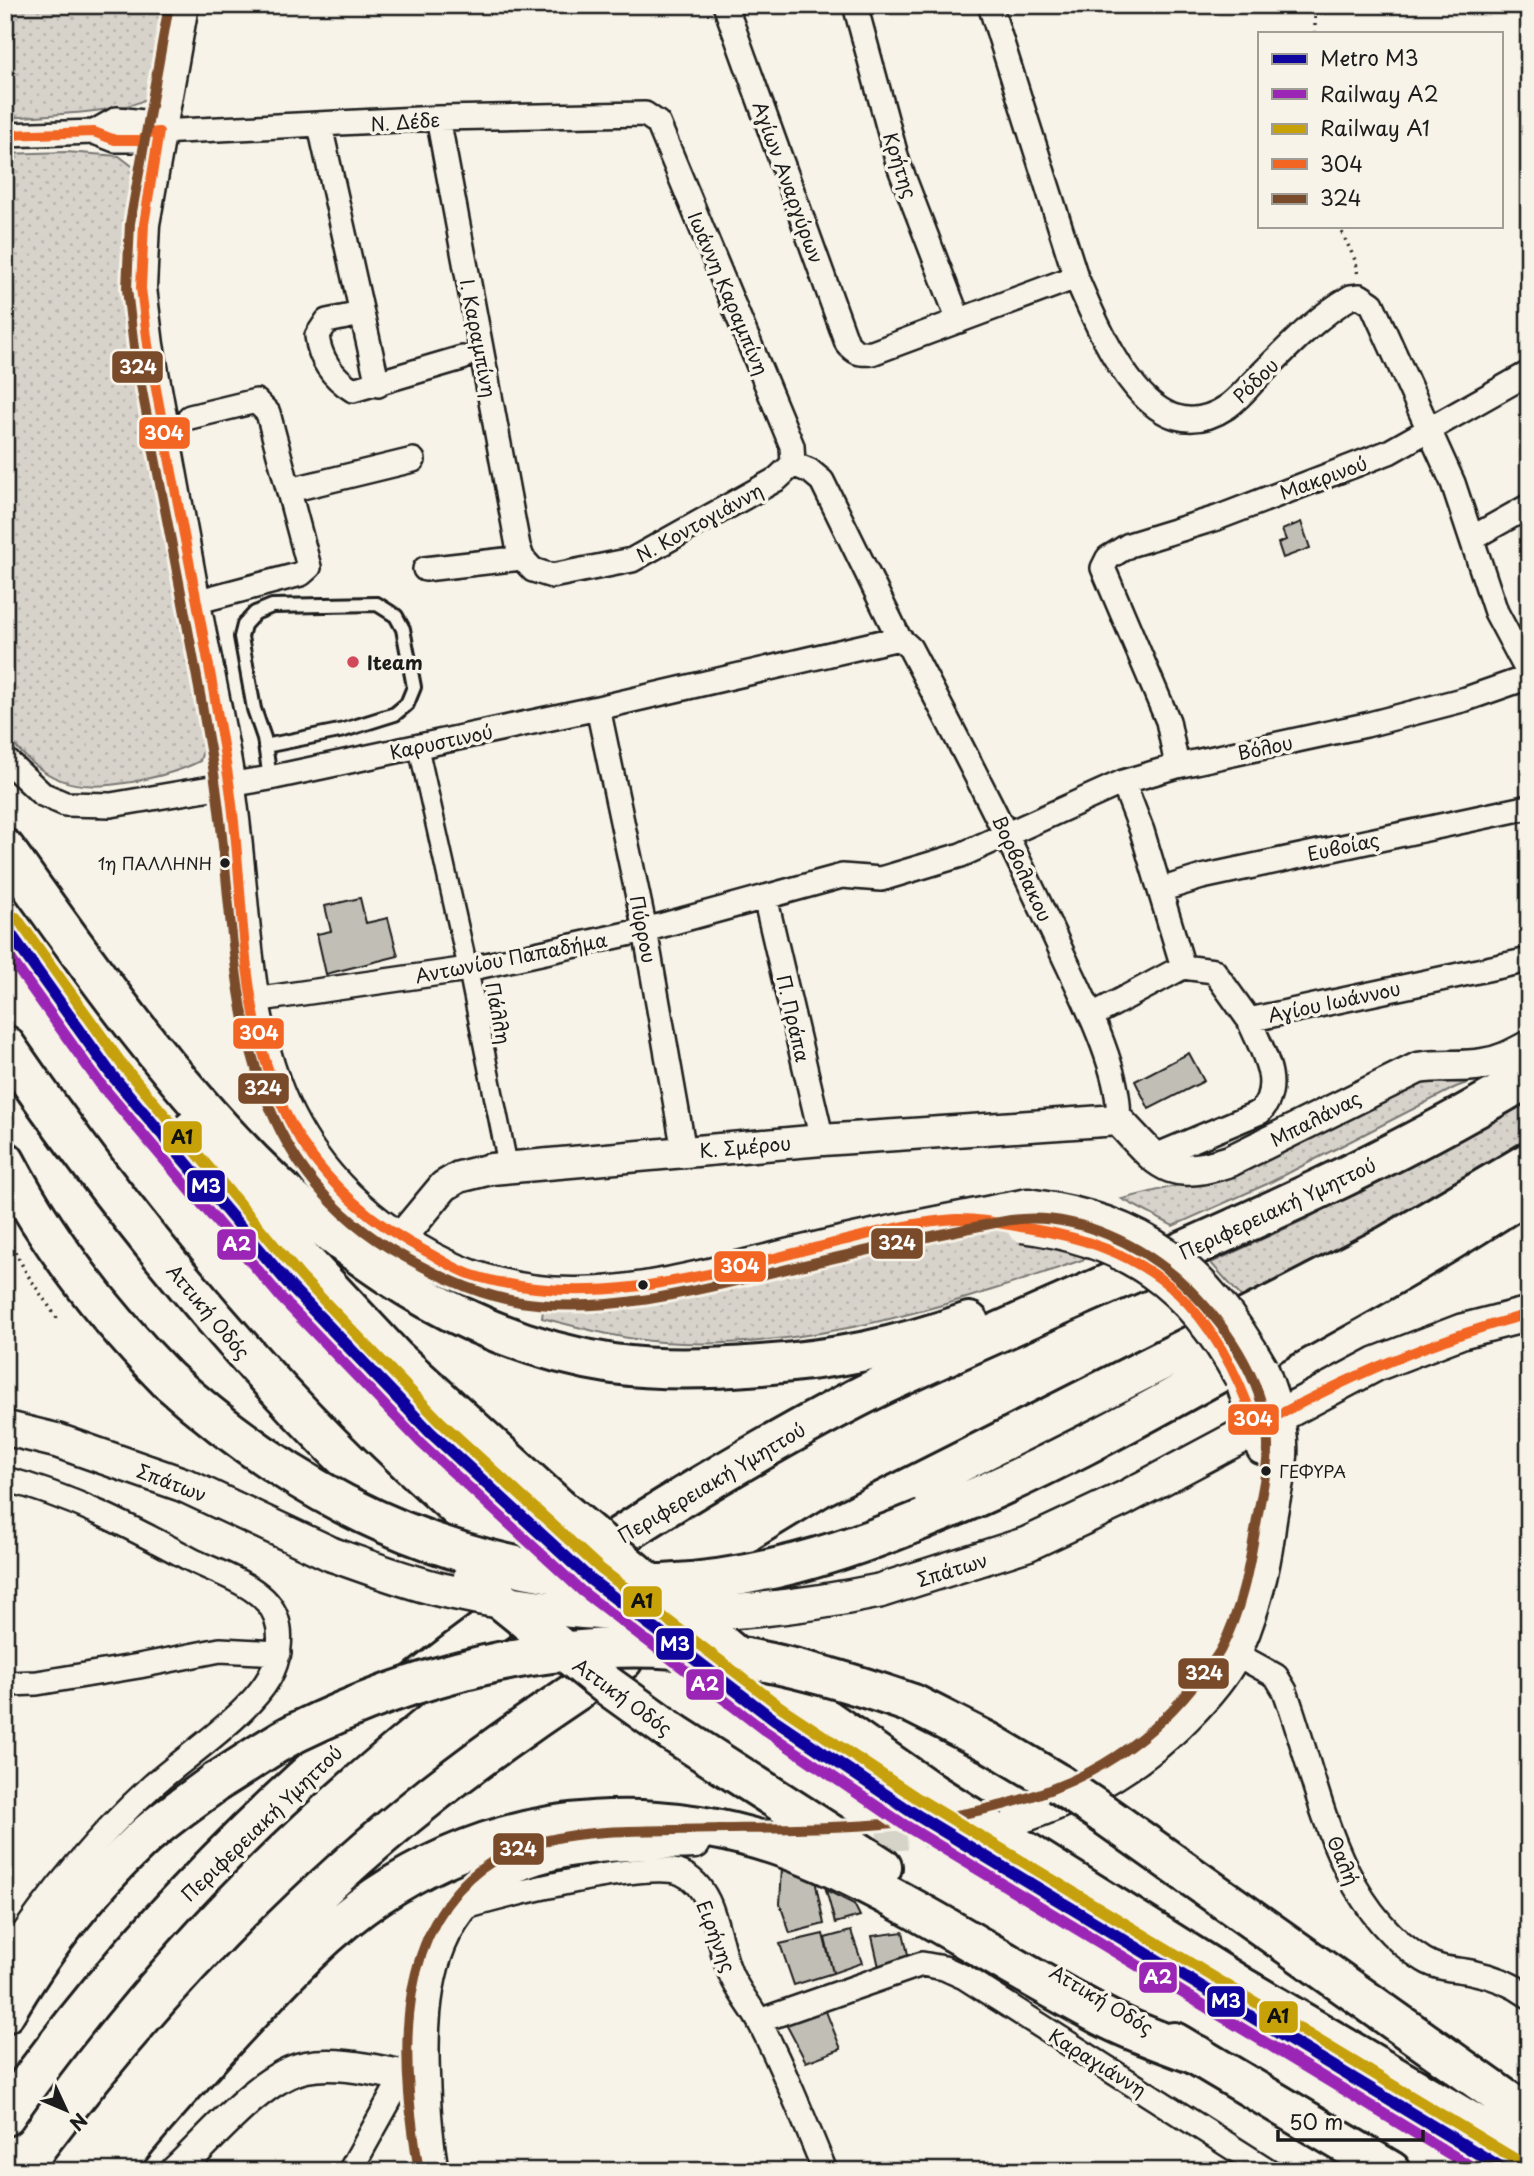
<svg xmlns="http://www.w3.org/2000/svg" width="1534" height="2176" viewBox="0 0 1534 2176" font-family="'Playpen Sans',sans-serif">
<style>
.grass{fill:url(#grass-dots);stroke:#7a7874;stroke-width:2}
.building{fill:#c0beb5;stroke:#1c1c1c;stroke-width:2}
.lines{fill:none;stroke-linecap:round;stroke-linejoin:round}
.tertiary-tunnel{stroke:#d6d3c9;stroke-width:30;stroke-dasharray:30 15;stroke-linecap:butt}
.service-casing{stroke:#1c1c1c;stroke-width:18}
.pedestrian-casing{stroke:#1c1c1c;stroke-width:23}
.minor-casing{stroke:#1c1c1c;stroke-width:28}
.tertiary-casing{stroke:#1c1c1c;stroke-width:35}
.secondary-casing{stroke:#1c1c1c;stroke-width:38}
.motorway-casing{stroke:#1c1c1c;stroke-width:44}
.path{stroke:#1c1c1c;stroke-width:3.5;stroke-dasharray:2 5;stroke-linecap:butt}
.service{stroke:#f7f3e8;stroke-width:12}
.pedestrian{stroke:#f7f3e8;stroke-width:18}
.minor{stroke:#f7f3e8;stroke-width:23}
.tertiary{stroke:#f7f3e8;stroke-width:30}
.secondary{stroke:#f7f3e8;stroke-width:33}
.motorway{stroke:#f7f3e8;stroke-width:38}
.tertiary-bridge-casing{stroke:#1c1c1c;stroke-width:35;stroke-linecap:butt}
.secondary-bridge-casing{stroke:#1c1c1c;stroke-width:38;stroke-linecap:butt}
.motorway-bridge-casing{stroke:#1c1c1c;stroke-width:44;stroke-linecap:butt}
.tertiary-bridge{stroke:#f7f3e8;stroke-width:30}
.secondary-bridge{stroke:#f7f3e8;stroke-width:33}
.motorway-bridge{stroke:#f7f3e8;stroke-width:38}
.bus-1-casing{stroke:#f7f3e8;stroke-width:16}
.bus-2-casing{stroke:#f7f3e8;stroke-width:16}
.bus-1{stroke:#f26522;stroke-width:10}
.bus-2{stroke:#7a4b2a;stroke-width:10}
.rail-1-casing{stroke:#f7f3e8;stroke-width:18}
.rail-2-casing{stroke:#f7f3e8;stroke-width:18}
.rail-1{stroke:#9b26b6;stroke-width:12}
.rail-2{stroke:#c6a107;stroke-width:12}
.metro-1-casing{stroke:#f7f3e8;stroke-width:18}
.metro-1{stroke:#10069f;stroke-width:12}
.poi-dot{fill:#d1495b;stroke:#f7f3e8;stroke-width:2.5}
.bus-dot{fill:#1c1c1c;stroke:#f7f3e8;stroke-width:2.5}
.labels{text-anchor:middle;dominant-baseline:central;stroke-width:7;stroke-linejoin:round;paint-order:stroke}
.bus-label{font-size:17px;fill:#1c1c1c;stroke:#f7f3e8;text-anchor:end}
.street-label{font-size:19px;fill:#1c1c1c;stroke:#f7f3e8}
.poi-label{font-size:19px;font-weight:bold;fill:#1c1c1c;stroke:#f7f3e8;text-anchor:start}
.line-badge{stroke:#f7f3e8;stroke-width:2.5}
.badge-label{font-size:19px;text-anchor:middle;font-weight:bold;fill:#fff}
.pale-badge-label{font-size:19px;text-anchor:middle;font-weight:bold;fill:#111}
</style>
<defs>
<pattern id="grass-dots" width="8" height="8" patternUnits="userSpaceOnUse" patternTransform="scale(1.75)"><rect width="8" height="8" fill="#d7d3cb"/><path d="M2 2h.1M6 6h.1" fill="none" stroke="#b8b5ae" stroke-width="1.8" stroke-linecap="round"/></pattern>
</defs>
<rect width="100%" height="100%" fill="#f7f3e8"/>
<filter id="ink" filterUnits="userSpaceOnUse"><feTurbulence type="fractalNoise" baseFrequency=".0143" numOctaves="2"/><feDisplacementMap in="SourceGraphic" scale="14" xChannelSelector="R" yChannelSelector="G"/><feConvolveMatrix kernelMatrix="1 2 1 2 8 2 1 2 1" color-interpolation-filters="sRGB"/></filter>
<g filter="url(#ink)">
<path class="grass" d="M5 5H174C169 28 162 84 145 99 129 112 31 116 5 118Z
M66 152 119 156 136 169 123 264 124 297 206 740 200 761C178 772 156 777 132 782 71 792 45 783 5 734V154Z
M1494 1073 1456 1087 1267 1184 1173 1226 1122 1199 1219 1175 1412 1081Z
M1529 1095V1145L1246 1302 1211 1263 1308 1218Z
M989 1227 1033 1233 1105 1252C964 1301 813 1353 661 1342 621 1339 581 1328 542 1318L545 1294 941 1228Z"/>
<path class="building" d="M1301 522 1310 548 1283 558 1278 543 1286 540 1282 530Z
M360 898 366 923 388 918 398 956 326 974 317 934 331 931 325 906Z
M1189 1053 1204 1081 1149 1109 1135 1081Z
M782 1867 815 1880 824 1924 790 1933 780 1904Z
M826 1890 854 1904 860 1916 835 1923Z
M851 1931 862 1963 833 1973 825 1938Z
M903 1932 909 1959 879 1967 872 1936Z
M823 1934 833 1973 794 1985 780 1944Z
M825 2009 841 2049 806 2062 786 2024Z"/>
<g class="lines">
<path class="tertiary-tunnel" d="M832 1841 971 1829 995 1824"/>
<defs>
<path id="service" d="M265 746 344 730 395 714 407 704 414 687 403 629 396 616 377 604 272 606 255 613 244 625 241 637 254 709 264 738 270 778"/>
<path id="pedestrian" d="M418 746 468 969 508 1166"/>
<path id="minor" d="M725 5 847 343C855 353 859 354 872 353L1076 277
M855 5 898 163 959 321
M990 5 1076 277C1100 331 1149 459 1227 407 1237 400 1246 390 1254 381 1285 351 1313 319 1351 297L1360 296 1372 304 1453 483 1496 612 1529 674
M438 118 518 546 522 558 533 570 552 576 632 560 777 479 793 464
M320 126 378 385
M94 132 117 119 143 122 148 133
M5 135 94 132 115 140H142L148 133 159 132 438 118 645 114 658 123 792 446 793 464
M361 314 327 321 317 336C320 360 332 377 353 390L462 358
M190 417 256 401 268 413 309 567 301 574 195 602
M793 464 810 471 822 481 899 638
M290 490 413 460
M1472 538 1529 506
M425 569 522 558
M598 708 645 930 684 1151
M5 759 42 794 65 804 111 805 270 778 598 708 899 638 910 648C964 751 1017 853 1065 959 1084 999 1123 1077 1118 1120
M1177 766 1168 721 1103 568 1108 558 1129 545 1217 518 1389 452 1529 373
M1123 782 1142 831 1183 967
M1160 890 1202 877 1529 807
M765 897 822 1140
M254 1000 468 969 645 930 842 876 881 879 961 855 1123 782 1177 766 1366 725 1466 699 1529 677
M1091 1016 1183 967 1214 971 1249 1020 1529 960
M1153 1157 1260 1112C1285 1084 1261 1049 1249 1020
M5 1479C71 1496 131 1527 190 1559 217 1573 265 1586 276 1617 283 1636 279 1661 269 1678 248 1715 185 1757 152 1786 96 1837 47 1897 5 1960
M1236 1654 1276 1676 1285 1691C1319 1784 1333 1904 1424 1960 1440 1970 1458 1969 1475 1973 1496 1977 1512 1984 1529 1996
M5 1684 37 1683 139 1666 220 1650 279 1653
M463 1908C501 1896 649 1859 681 1873 716 1888 717 1941 729 1970 736 1990 752 2006 761 2025 785 2072 805 2122 825 2171
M759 2021 922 1964 944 1968 964 1977 1269 2171
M350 2171 403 2076"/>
<path id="tertiary" d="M183 5 144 224 141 288 148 345C164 434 180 524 197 614 208 672 222 730 230 788 256 969 231 1127 404 1241 457 1276 513 1294 578 1293 658 1292 737 1266 815 1248 885 1231 957 1218 1028 1204
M400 1239 444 1186 459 1177 491 1169 822 1140 1118 1120C1160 1164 1166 1182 1230 1161L1418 1068C1440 1064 1461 1068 1483 1064 1500 1062 1514 1054 1529 1046
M1240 1378 1262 1449
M1017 1819C1087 1796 1145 1762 1195 1708 1210 1692 1227 1672 1236 1652 1255 1611 1266 1564 1271 1519 1274 1498 1280 1477 1282 1456 1284 1426 1273 1396 1263 1369
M176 2171C209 2140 262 2075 306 2067 343 2060 387 2074 424 2079
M433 2171C427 2139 425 2107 424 2075 420 1982 435 1891 536 1859 586 1843 643 1845 695 1843"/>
<path id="secondary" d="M5 1428 58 1441 184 1485 331 1554
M879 1591 1027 1544 1123 1499 1376 1364 1462 1331 1529 1314"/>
<path id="motorway" d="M5 849C158 1063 333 1321 613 1364 661 1371 712 1369 761 1365 838 1359 895 1348 969 1322
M5 1045C129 1225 268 1395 432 1540
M192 1130 277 1232 395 1358 558 1507
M5 1161C48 1243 103 1314 168 1380
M924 1519C1033 1476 1134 1420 1236 1363 1335 1308 1434 1254 1529 1191
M771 1565 840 1523 1286 1298 1388 1245 1529 1162
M735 1655 934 1794 1242 1987 1529 2156
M913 1704 990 1743 1059 1784
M672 1732 882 1867
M1102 1813 1529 2116
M5 2013C42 1950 87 1891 140 1841 163 1819 191 1801 216 1782
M1174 2042 1391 2171
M5 2116C188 1854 431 1647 704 1484 763 1449 823 1414 885 1384 1100 1282 1324 1201 1529 1077
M70 2171C175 2032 295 1903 433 1794 494 1746 558 1703 623 1660
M111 2171C149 2123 191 2077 233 2031 278 1983 322 1933 377 1896 514 1804 673 1798 822 1863 919 1906 1008 1967 1102 2016 1132 2032 1165 2043 1197 2055"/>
</defs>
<use href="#service" class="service-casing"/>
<use href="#pedestrian" class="pedestrian-casing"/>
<use href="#minor" class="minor-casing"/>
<use href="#tertiary" class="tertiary-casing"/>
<use href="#secondary" class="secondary-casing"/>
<use href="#motorway" class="motorway-casing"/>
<path class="path" d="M1315 33V5
M1339 226 1356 262 1358 276
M5 1233 27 1274 59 1321"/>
<use href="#service" class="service"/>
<use href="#pedestrian" class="pedestrian"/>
<use href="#minor" class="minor"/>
<use href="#tertiary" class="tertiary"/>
<use href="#secondary" class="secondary"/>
<use href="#motorway" class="motorway"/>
<defs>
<path id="tertiary-bridge" d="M1028 1204C1146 1220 1204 1266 1263 1369
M1022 1227C1127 1240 1190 1286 1240 1378"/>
<path id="secondary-bridge" d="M331 1554C368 1567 404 1581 442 1590 586 1623 735 1621 879 1591"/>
<path id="motorway-bridge" d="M168 1380C280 1480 398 1546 546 1572 584 1579 623 1585 662 1584 754 1580 840 1554 924 1519
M558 1507 732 1653
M473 1577 604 1683 672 1732
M216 1782C243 1766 269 1746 297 1732 414 1675 546 1640 676 1649 757 1655 836 1677 913 1704
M1059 1784 1102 1813"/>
</defs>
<use href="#tertiary-bridge" class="tertiary-bridge-casing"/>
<use href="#secondary-bridge" class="secondary-bridge-casing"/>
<use href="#motorway-bridge" class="motorway-bridge-casing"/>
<use href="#tertiary-bridge" class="tertiary-bridge"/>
<use href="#secondary-bridge" class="secondary-bridge"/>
<use href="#motorway-bridge" class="motorway-bridge"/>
<defs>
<path id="bus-1" d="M159 132 144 224 141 288 148 345C174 491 206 636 229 782 247 898 235 1026 295 1131 326 1184 375 1226 429 1253 443 1261 457 1270 472 1275 595 1314 722 1270 842 1241 878 1232 918 1221 956 1219 981 1218 1007 1225 1032 1229 1157 1249 1216 1310 1256 1427 1344 1379 1432 1339 1529 1314
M5 135 94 132 115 140H142L148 133 159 132"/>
<path id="bus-2" d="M169 5 130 223 127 289 134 348C160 487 189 627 213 767 243 948 214 1149 401 1255 444 1279 488 1300 537 1304 620 1312 702 1289 783 1270 859 1252 935 1234 1011 1220 1076 1211 1145 1245 1190 1290 1230 1330 1269 1389 1268 1449 1267 1474 1260 1500 1256 1525 1249 1568 1241 1611 1221 1649 1211 1667 1197 1681 1184 1697 1057 1843 852 1825 676 1830 609 1831 524 1829 470 1878 391 1951 403 2074 419 2171"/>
</defs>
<use href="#bus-1" class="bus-1-casing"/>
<use href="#bus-2" class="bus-2-casing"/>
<use href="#bus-1" class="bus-1"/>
<use href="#bus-2" class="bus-2"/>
<defs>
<path id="rail-1" d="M5 950 100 1083 282 1298 421 1442 583 1591 765 1730 902 1823 1479 2171"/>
<path id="rail-2" d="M16 918 122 1065 302 1279 440 1422 600 1569 781 1708 918 1799 1514 2159"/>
</defs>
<use href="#rail-1" class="rail-1-casing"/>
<use href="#rail-2" class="rail-2-casing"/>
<use href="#rail-1" class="rail-1"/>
<use href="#rail-2" class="rail-2"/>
<defs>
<path id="metro-1" d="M5 926 111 1074 292 1288 430 1432 591 1580 773 1719 910 1811 1507 2171"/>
</defs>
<use href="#metro-1" class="metro-1-casing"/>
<use href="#metro-1" class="metro-1"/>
</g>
</g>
<circle class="poi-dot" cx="353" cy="662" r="7"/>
<g class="bus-dot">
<circle cx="225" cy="863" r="6"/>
<circle cx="643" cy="1285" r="6"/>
<circle cx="1266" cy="1471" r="6"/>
</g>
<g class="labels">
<g class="bus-label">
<text x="212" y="863">1η ΠΑΛΛΗΝΗ</text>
<text x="1279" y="1471" text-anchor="start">ΓΕΦΥΡΑ</text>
</g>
<g class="street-label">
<text transform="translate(405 121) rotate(-4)">Ν. Δέδε</text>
<text transform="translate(901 165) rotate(72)">Κρήτης</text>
<text transform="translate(789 182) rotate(70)">Αγίων Αναργύρων</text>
<text transform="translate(729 293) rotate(67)">Ιωάννη Καραμπίνη</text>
<text transform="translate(479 338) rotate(79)">Ι. Καραμπίνη</text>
<text transform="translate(1255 380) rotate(-44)">Ρόδου</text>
<text transform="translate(1323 477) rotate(-20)">Μακρινού</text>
<text transform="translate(699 522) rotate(-29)">Ν. Koντογιάννη</text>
<text transform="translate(441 741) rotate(-12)">Καρυστινού</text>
<text transform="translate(1265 747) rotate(-12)">Βόλου</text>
<text transform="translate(1343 846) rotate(-12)">Ευβοίας</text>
<text transform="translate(1023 868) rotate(65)">Βορβολακου</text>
<text transform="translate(644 929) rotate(79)">Πύρρου</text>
<text transform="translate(511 957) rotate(-11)">Αντωνίου Παπαδήμα</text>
<text transform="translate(1334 1001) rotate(-12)">Αγίου Ιωάννου</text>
<text transform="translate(499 1013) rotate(79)">Πάλλη</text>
<text transform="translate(794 1018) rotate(77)">Π. Πράπα</text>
<text transform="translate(1315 1118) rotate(-27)">Μπαλάνας</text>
<text transform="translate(745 1146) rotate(-5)">Κ. Σμέρου</text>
<text transform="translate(1277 1208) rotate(-25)">Περιφερειακή Υμηττού</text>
<text transform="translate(209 1311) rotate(50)">Αττική Οδός</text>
<text transform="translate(172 1482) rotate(21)">Σπάτων</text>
<text transform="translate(711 1482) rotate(-31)">Περιφερειακή Υμηττού</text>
<text transform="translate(952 1569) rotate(-17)">Σπάτων</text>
<text transform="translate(623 1696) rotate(36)">Αττική Οδός</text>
<text transform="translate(261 1823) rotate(-44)">Περιφερειακή Υμηττού</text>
<text transform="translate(1344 1860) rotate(67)">Θαλή</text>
<text transform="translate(717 1936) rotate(69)">Ειρήνης</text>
<text transform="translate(1102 1999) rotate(31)">Αττική Οδός</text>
<text transform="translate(1098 2062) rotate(32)">Καραγιάννη</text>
</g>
<g class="poi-label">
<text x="367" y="662">Iteam</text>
</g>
</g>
<g class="line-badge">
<rect x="111" y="350" width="53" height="34" rx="7" fill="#7a4b2a"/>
<rect x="138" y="416" width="53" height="34" rx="7" fill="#f26522"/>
<rect x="232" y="1017" width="53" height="33" rx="7" fill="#f26522"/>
<rect x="237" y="1072" width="53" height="33" rx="7" fill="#7a4b2a"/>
<rect x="162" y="1120" width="41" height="34" rx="7" fill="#c6a107"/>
<rect x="186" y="1169" width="40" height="34" rx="7" fill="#10069f"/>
<rect x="870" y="1227" width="54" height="33" rx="7" fill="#7a4b2a"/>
<rect x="216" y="1228" width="41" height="33" rx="7" fill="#9b26b6"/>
<rect x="713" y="1250" width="54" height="33" rx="7" fill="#f26522"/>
<rect x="1227" y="1403" width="53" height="33" rx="7" fill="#f26522"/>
<rect x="622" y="1585" width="41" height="33" rx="7" fill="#c6a107"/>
<rect x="655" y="1627" width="40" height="34" rx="7" fill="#10069f"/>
<rect x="1177" y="1657" width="53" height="33" rx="7" fill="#7a4b2a"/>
<rect x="685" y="1668" width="40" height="33" rx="7" fill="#9b26b6"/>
<rect x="492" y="1832" width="53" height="34" rx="7" fill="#7a4b2a"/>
<rect x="1138" y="1961" width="40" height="33" rx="7" fill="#9b26b6"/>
<rect x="1206" y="1985" width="40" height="33" rx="7" fill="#10069f"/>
<rect x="1258" y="2000" width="41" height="34" rx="7" fill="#c6a107"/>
</g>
<g class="badge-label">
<text x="138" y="374">324</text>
<text x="164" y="440">304</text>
<text x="259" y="1040">304</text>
<text x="263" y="1095">324</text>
<text x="206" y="1193">Μ3</text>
<text x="897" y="1250">324</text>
<text x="237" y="1251">A2</text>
<text x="740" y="1273">304</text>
<text x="1253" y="1426">304</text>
<text x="675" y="1651">Μ3</text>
<text x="1204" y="1680">324</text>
<text x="705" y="1691">A2</text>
<text x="518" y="1856">324</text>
<text x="1158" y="1984">A2</text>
<text x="1226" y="2008">Μ3</text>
</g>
<g class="pale-badge-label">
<text x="182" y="1144">A1</text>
<text x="642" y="1608">A1</text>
<text x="1278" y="2023">A1</text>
</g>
<rect width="1534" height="2176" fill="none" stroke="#f7f3e8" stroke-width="28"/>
<rect x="14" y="14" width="1506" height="2148" fill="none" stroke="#1c1c1c" stroke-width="2.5" filter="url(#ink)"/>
<rect x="1258" y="32" width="245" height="196" fill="#f7f3e8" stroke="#9f9d96" stroke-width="2"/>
<rect x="1272" y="54" width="35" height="10" fill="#10069f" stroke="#9f9d96" stroke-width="2"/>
<text x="1320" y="66" font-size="21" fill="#1c1c1c">Metro Μ3</text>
<rect x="1272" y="89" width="35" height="10" fill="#9b26b6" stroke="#9f9d96" stroke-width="2"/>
<text x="1320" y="102" font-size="21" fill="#1c1c1c">Railway A2</text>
<rect x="1272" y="124" width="35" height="10" fill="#c6a107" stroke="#9f9d96" stroke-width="2"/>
<text x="1320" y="136" font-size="21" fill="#1c1c1c">Railway A1</text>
<rect x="1272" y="159" width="35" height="10" fill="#f26522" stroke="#9f9d96" stroke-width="2"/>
<text x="1320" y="172" font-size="21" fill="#1c1c1c">304</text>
<rect x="1272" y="194" width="35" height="10" fill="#7a4b2a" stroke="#9f9d96" stroke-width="2"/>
<text x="1320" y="206" font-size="21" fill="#1c1c1c">324</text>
<g transform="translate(66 2110) rotate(134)" stroke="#f7f3e8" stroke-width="5" paint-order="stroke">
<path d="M0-5L12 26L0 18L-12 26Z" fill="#1c1c1c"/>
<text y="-10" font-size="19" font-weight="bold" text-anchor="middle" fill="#1c1c1c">N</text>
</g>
<path d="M1278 2130v10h145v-10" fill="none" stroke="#1c1c1c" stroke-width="3.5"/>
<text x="1289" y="2130" font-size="21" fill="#1c1c1c" stroke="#f7f3e8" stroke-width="5" paint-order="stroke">50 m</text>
</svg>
